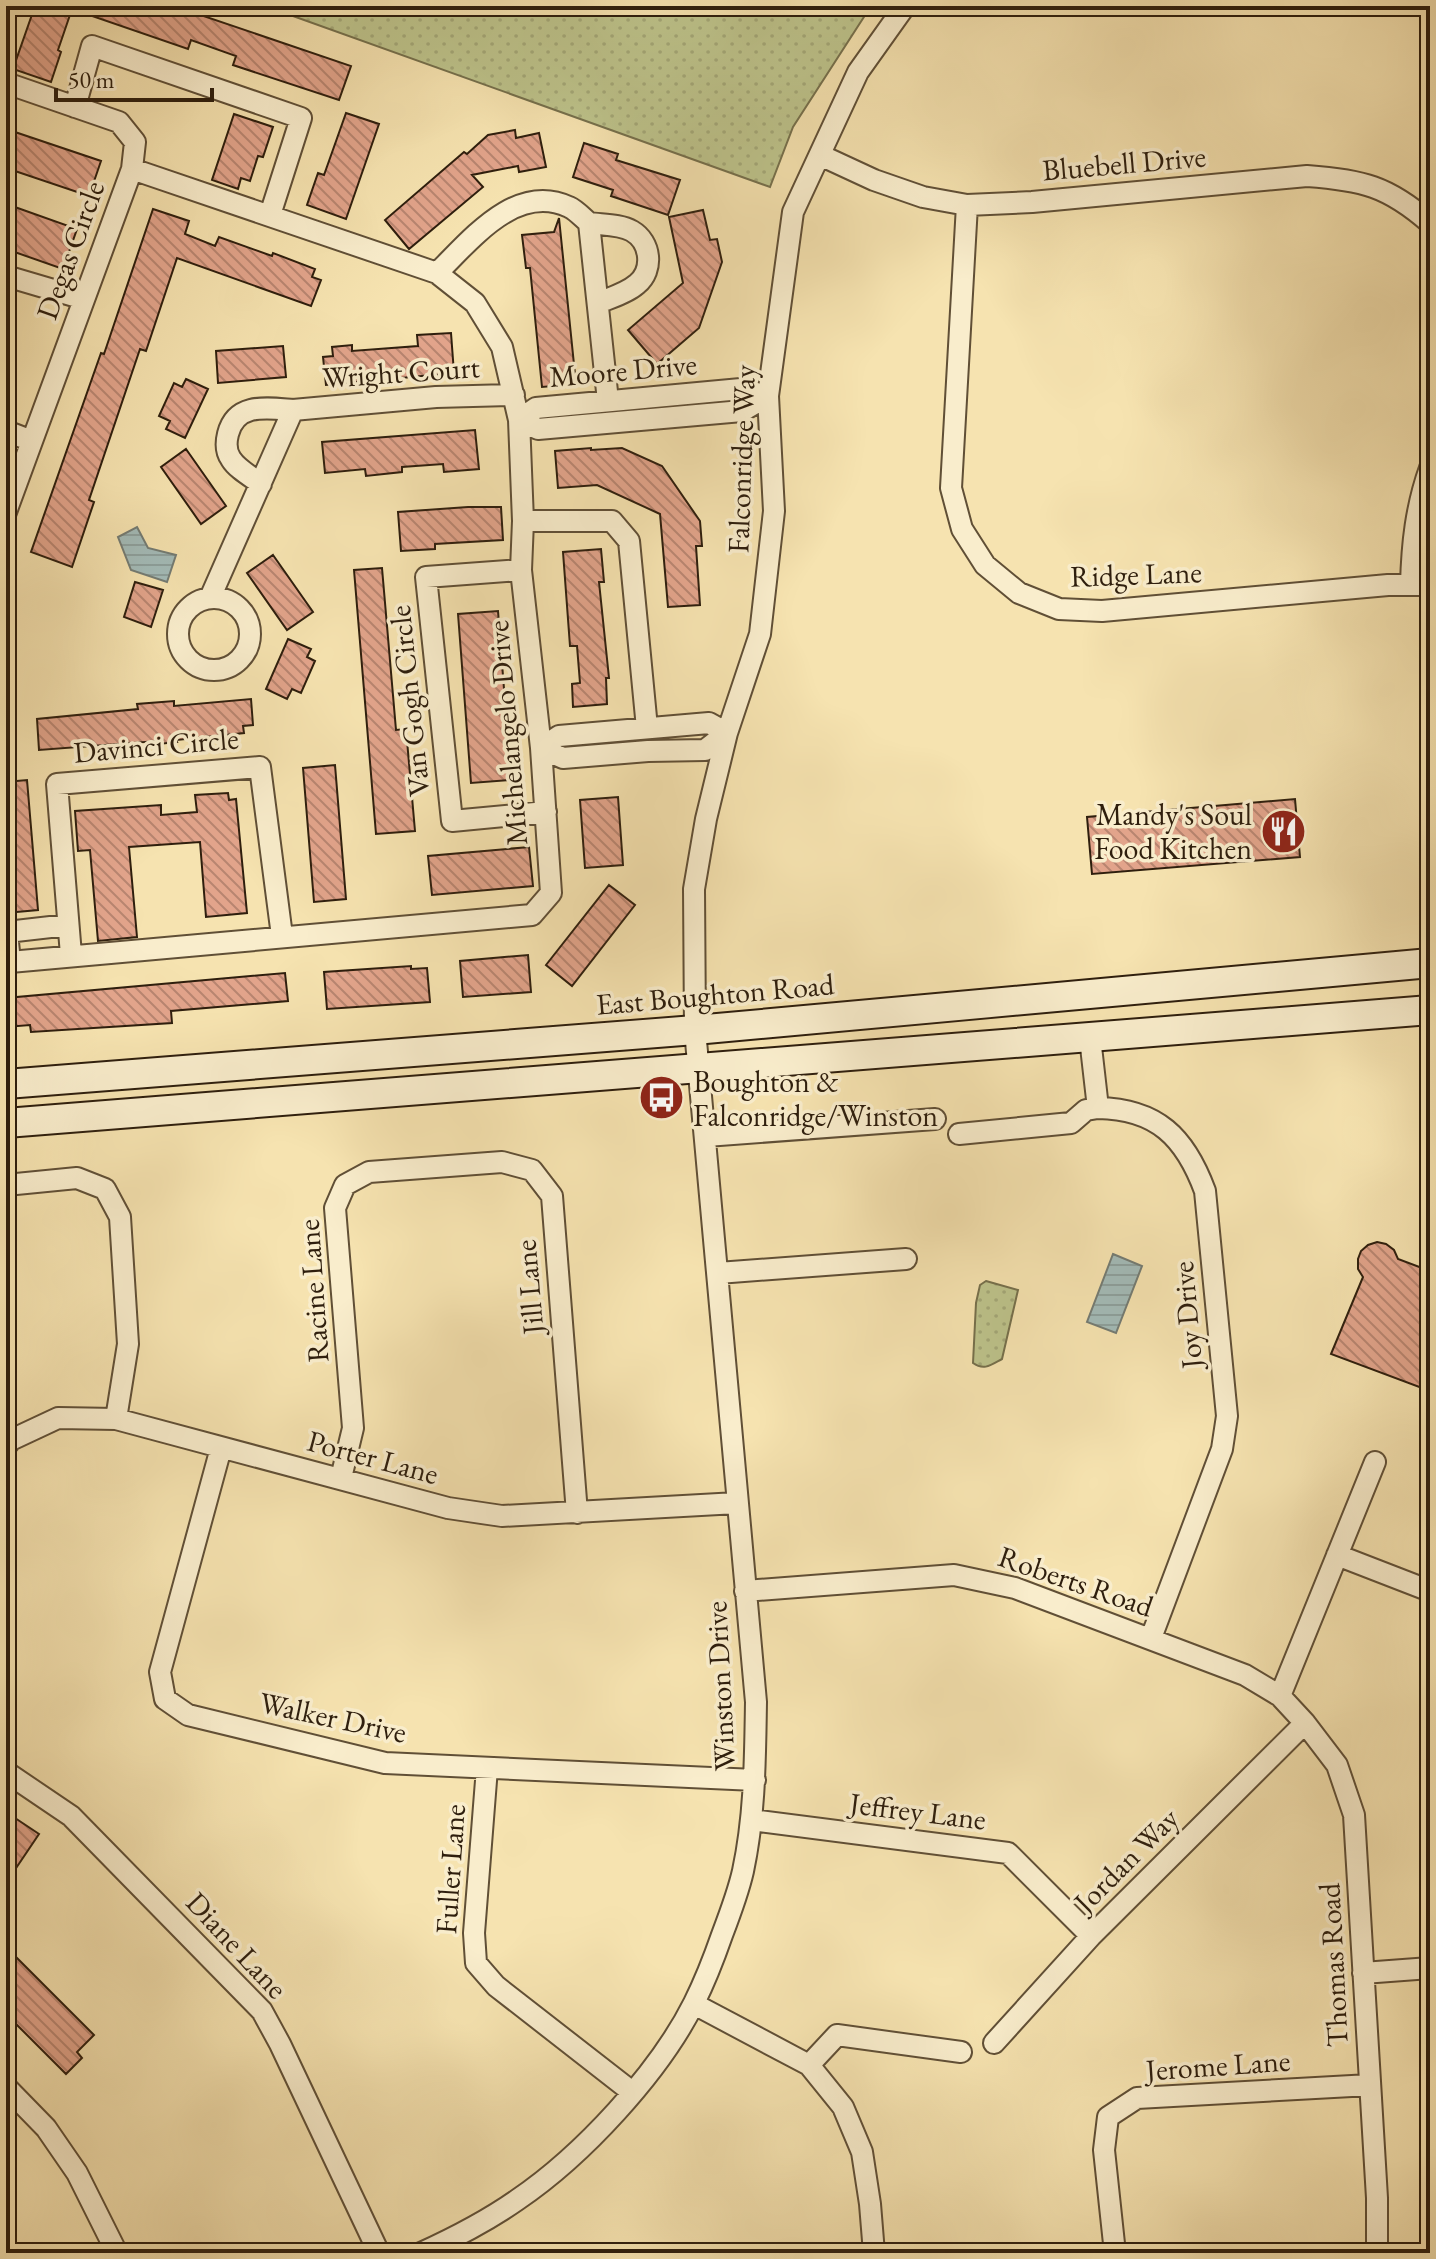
<svg xmlns="http://www.w3.org/2000/svg" width="1436" height="2259" viewBox="0 0 1436 2259" font-family="'EB Garamond',serif">
<style>
.grass{fill:url(#grass-dots);stroke:#76704c;stroke-width:2}
.water{fill:url(#water-rules);stroke:#747c74;stroke-width:2}
.building{fill:url(#building-back-hatch);stroke:#2e1e0d;stroke-width:2}
.lines{fill:none;stroke-linecap:round;stroke-linejoin:round}
.street-casing{stroke:#604f36;stroke-width:24}
.secondary-casing{stroke:#2e1e0d;stroke-width:32}
.street{stroke:#f9edcc;stroke-width:20}
.secondary{stroke:#f9edcc;stroke-width:28}
.labels{text-anchor:middle;dominant-baseline:central;stroke-width:7;stroke-linejoin:round;paint-order:stroke}
.street-label{font-size:30px;fill:#2e1e0d;stroke:#f9edcc}
.poi-label{font-size:30px;fill:#2e1e0d;stroke:#f9edcc;text-anchor:end}
</style>
<defs>
<pattern id="grass-dots" width="8" height="8" patternUnits="userSpaceOnUse" patternTransform="scale(2)"><rect width="8" height="8" fill="#bdc38b"/><path d="M2 2h.1M6 6h.1" fill="none" stroke="#a3a777" stroke-width="1.8" stroke-linecap="round"/></pattern>
<pattern id="water-rules" width="6" height="5" patternUnits="userSpaceOnUse" patternTransform="scale(2)"><rect width="6" height="5" fill="#a3bbb8"/><path d="M0 2.5h6" fill="none" stroke="#8da09d"/></pattern>
<pattern id="building-back-hatch" width="6" height="6" patternUnits="userSpaceOnUse" patternTransform="scale(2)"><rect width="6" height="6" fill="#e2a48b"/><path d="M-1 5l2 2M0 0l6 6M5-1l2 2" fill="none" stroke="#b88570"/></pattern>
</defs>
<rect width="100%" height="100%" fill="#f6e3b0"/>
<filter id="stains"><feTurbulence type="fractalNoise" baseFrequency=".0025" numOctaves="4"/><feColorMatrix values="0 0 0 0 .2 0 0 0 0 .09 0 0 0 0 .02 0 0 0 .5 -.17"/></filter>
<radialGradient id="worn" r=".72"><stop offset=".6" stop-color="#630" stop-opacity="0"/><stop offset="1" stop-color="#630" stop-opacity=".3"/></radialGradient>
<path class="grass" d="M265 6H871L793 127 770 187Z
M986 1281 1018 1290 1002 1359C991 1365 984 1371 973 1363L976 1303 980 1285Z"/>
<path class="water" d="M137 527 148 548 176 555 167 582 131 570 118 537Z
M1113 1254 1142 1266 1116 1333 1087 1322Z"/>
<path class="building" d="M35 6H174L351 66 339 100 233 65 236 56 191 40 188 49 72 9 58 50 61 52 51 82 13 69Z
M346 113 379 124 346 219 307 205 318 173 324 175Z
M234 114 273 127 263 157 258 156 250 181 241 178 238 189 212 180Z
M6 129 101 161 89 196 6 168Z
M515 130 516 138 539 133 546 167 519 172 518 166 472 175 483 187 409 249 385 220 464 152 467 154 488 135Z
M584 143 618 154 616 160 680 180 668 215 611 196 613 190 573 177Z
M12 206 77 229 63 269 6 249V223Z
M153 209 189 221 185 234 215 246 219 237 272 256 273 253 315 269 312 277 321 280 311 306 177 258 146 351 140 349 89 500 94 502 72 567 31 552 101 353 104 354Z
M703 210 710 240 717 239 722 262 699 328 657 364 628 330 683 283 669 217Z
M559 218 576 384 542 387 530 268H526L522 235 554 232Z
M451 333 454 373 326 385 323 357 333 356 332 347 352 345V351L418 346 417 335Z
M283 346 286 377 218 383 216 351Z
M186 379 208 389 185 438 166 429 170 421 159 416 174 383 182 387Z
M475 430 479 469 444 472 443 464 402 467V472L366 476 365 469 325 473 322 442Z
M591 448V450L622 448 662 466 700 521 702 546H696L700 605 668 607 660 514 597 485 558 488 555 451Z
M186 449 226 506 201 524 161 467Z
M468 507H501L503 540 435 544V549L401 551 398 512Z
M601 549 604 582H599L609 678H606L607 704 573 707 572 684 580 683 577 646H570L563 552Z
M273 555 313 612 287 630 247 573Z
M382 568 396 730 406 729 415 831 376 834 354 570Z
M135 582 163 590 151 627 124 617Z
M498 611 511 780 471 783 458 614Z
M288 639 311 649 307 657 315 661 301 693 292 689 287 699 266 689Z
M251 699 253 725 243 726 244 733 176 740 177 742 159 744 158 741 39 750 37 719 138 709 137 704 174 701V706Z
M335 765 346 899 314 902 303 768Z
M27 780 38 910 6 913V782Z
M228 793 229 800 236 799 247 913 206 917 200 842 129 847 137 937 98 941 90 850 78 851 75 811 161 805V815L197 812 195 795Z
M618 797 623 865 585 868 580 800Z
M1295 799 1300 857 1092 874 1087 817Z
M529 847 533 886 432 895 428 856Z
M609 885 635 905 572 986 546 965Z
M528 955 531 992 463 997 460 961Z
M411 966V969L427 968 430 1002 327 1009 324 972Z
M285 973 288 1001 171 1011 172 1023 31 1032 30 1025 6 1027V998Z
M1377 1242 1386 1244 1394 1250 1398 1259 1430 1271V1384L1425 1382 1422 1388 1331 1354 1363 1277 1358 1269V1259L1361 1251 1368 1245Z
M6 1812 39 1834 6 1883Z
M6 1947 94 2035 77 2052 82 2058 66 2074 6 2014Z"/>
<g class="lines">
<defs>
<path id="street" d="M6 83 119 122 135 142 132 169 6 512
M75 107 92 46 301 118 270 215
M820 155 874 180 923 197 967 205 1032 202 1307 176C1362 180 1388 186 1430 223
M967 205 951 488 962 529 985 565 1019 593 1059 609 1102 611 1388 585H1430
M589 223C602 225 620 224 632 231 651 242 654 270 637 284 627 293 610 298 598 303
M437 273C471 240 516 182 569 207 576 210 583 218 589 223L608 401
M6 276 84 299
M519 420 538 429 742 411 768 396
M519 420 536 408 741 389 768 396
M6 431 32 441
M261 484C252 477 237 469 231 459 226 452 226 442 228 434 236 402 268 408 293 410
M523 521H612L629 541 647 728
M521 570 426 577 452 821 546 812
M1411 585C1412 544 1416 507 1430 468
M210 598 293 410 436 397 514 395
M178 634a36 36 0 1 1 72 0a36 36 0 1 1-72 0Z
M709 723 727 733 705 750 648 751 563 758 541 748 559 736Z
M68 925 7 932 10 962 532 915 551 893 541 748 521 570 523 521 519 420 502 347 475 303 437 273 132 169
M71 955 57 784 260 767 282 936
M1090 1038 1098 1108C1157 1109 1185 1137 1205 1191L1227 1416 1222 1449 1151 1638
M959 1134 1071 1123 1086 1110 1098 1108
M706 1136 935 1119
M6 1185 77 1178 105 1189 120 1217 128 1344 116 1419
M718 1273 906 1259
M6 1446 11 1440 58 1418 116 1419 448 1508 502 1516 737 1503
M221 1448 160 1672 165 1699 188 1715 385 1763 755 1780
M341 1478 353 1428 335 1208 345 1185 369 1172 502 1162 532 1170 552 1196 577 1513
M1337 1555 1430 1591
M745 1591 954 1575 1015 1588 1245 1675 1280 1696 1305 1723 1337 1765 1354 1815 1377 2198V2253
M1280 1696 1375 1462
M487 1768 474 1933 476 1963 496 1986 632 2092
M6 1772 71 1816 262 2011 280 2044 379 2253
M751 1820 1008 1853 1091 1936
M1363 1973 1430 1968
M694 2004 809 2065 843 2107 862 2152 870 2204 874 2253
M994 2043 1091 1936 1305 1723
M809 2065 837 2035 961 2052
M6 2087 46 2128 77 2173 117 2253
M421 2253C454 2238 487 2221 517 2200 582 2156 659 2073 694 2003 705 1981 714 1958 722 1935 730 1914 738 1893 743 1871 755 1815 755 1759 756 1702L695 1030 694 889 706 819 727 733 760 634 774 511 768 396 793 212 858 72 905 6
M1115 2253 1104 2150 1108 2117 1137 2098 1370 2085"/>
<path id="secondary" d="M6 1084 695 1030 1430 963
M6 1123 1430 1010"/>
</defs>
<use href="#street" class="street-casing"/>
<use href="#secondary" class="secondary-casing"/>
<use href="#street" class="street"/>
<use href="#secondary" class="secondary"/>
</g>
<defs>
<symbol id="restaurant-disc" viewBox="-11 -11 22 22"><circle r="9.5" fill="#8f2418" stroke="#f9edcc"/><path d="M-5-6h1v4h1v-4h1v4h1v-4h1v5L-1.5 .5V6h-2V.5L-5-1ZM5-6V6H3V1.5H1.5Q1.5-4 5-6Z" fill="#fff"/></symbol>
<symbol id="bus-disc" viewBox="-11 -11 22 22"><circle r="9.5" fill="#8f2418" stroke="#f9edcc"/><path d="M-5-6H5V4H4V6H2V4H-2V6H-4V4H-5ZM-3.5-4V0h7V-4ZM-3.5 1.2v1.5H-2V1.2ZM2 1.2v1.5H3.5V1.2Z" fill="#fff"/></symbol>
</defs>
<g fill-rule="evenodd">
<use href="#restaurant-disc" x="1258" y="806" width="51" height="51"/>
<use href="#bus-disc" x="636" y="1072" width="51" height="51"/>
</g>
<g class="labels">
<g class="street-label">
<text transform="translate(1124 163) rotate(-5)">Bluebell Drive</text>
<text transform="translate(70 250) rotate(-70)">Degas Circle</text>
<text transform="translate(623 370) rotate(-5)">Moore Drive</text>
<text transform="translate(401 372) rotate(-4)">Wright Court</text>
<text transform="translate(741 459) rotate(-88)">Falconridge Way</text>
<text transform="translate(1136 574) rotate(-2)">Ridge Lane</text>
<text transform="translate(409 701) rotate(-96)">Van Gogh Circle</text>
<text transform="translate(507 733) rotate(-95)">Michelangelo Drive</text>
<text transform="translate(156 745) rotate(-5)">Davinci Circle</text>
<text transform="translate(715 994) rotate(-5)">East Boughton Road</text>
<text transform="translate(529 1287) rotate(-95)">Jill Lane</text>
<text transform="translate(313 1291) rotate(-94)">Racine Lane</text>
<text transform="translate(1187 1315) rotate(-95)">Joy Drive</text>
<text transform="translate(373 1457) rotate(15)">Porter Lane</text>
<text transform="translate(1076 1581) rotate(19)">Roberts Road</text>
<text transform="translate(720 1686) rotate(-93)">Winston Drive</text>
<text transform="translate(333 1717) rotate(12)">Walker Drive</text>
<text transform="translate(918 1811) rotate(7)">Jeffrey Lane</text>
<text transform="translate(1126 1860) rotate(-45)">Jordan Way</text>
<text transform="translate(450 1869) rotate(-86)">Fuller Lane</text>
<text transform="translate(237 1945) rotate(47)">Diane Lane</text>
<text transform="translate(1333 1965) rotate(-93)">Thomas Road</text>
<text transform="translate(1218 2065) rotate(-4)">Jerome Lane</text>
</g>
<g class="poi-label">
<text x="1252" y="814">Mandy's Soul<tspan x="1252" dy="34">Food Kitchen</tspan></text>
<text x="693" y="1081" text-anchor="start">Boughton &amp;<tspan x="693" dy="34">Falconridge/Winston</tspan></text>
</g>
</g>
<rect width="1436" height="2259" fill="none" stroke="#f6e3b0" stroke-width="32"/>
<rect x="8" y="8" width="1420" height="2243" fill="none" stroke="#2e1e0d" stroke-width="4"/>
<rect x="16" y="16" width="1404" height="2227" fill="none" stroke="#2e1e0d" stroke-width="2"/>
<path d="M56 88v12h156v-12" fill="none" stroke="#2e1e0d" stroke-width="4"/>
<text x="68" y="88" font-size="24" fill="#2e1e0d" stroke="#f9edcc" stroke-width="6" paint-order="stroke">50 m</text>
<rect width="100%" height="100%" filter="url(#stains)"/>
<rect width="100%" height="100%" fill="url(#worn)"/>
</svg>
